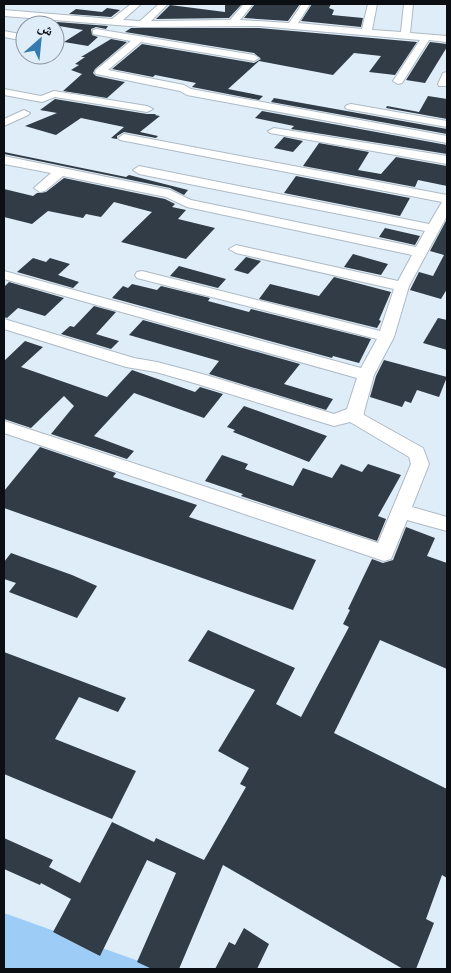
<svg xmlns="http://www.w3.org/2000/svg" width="451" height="973" viewBox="0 0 451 973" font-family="Manrope,'Noto Naskh Arabic',sans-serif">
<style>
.green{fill:#9dcdf6}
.building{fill:#313c46}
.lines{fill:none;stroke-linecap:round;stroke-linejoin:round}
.minor-casing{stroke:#adbac5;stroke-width:2}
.minor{fill:#fff;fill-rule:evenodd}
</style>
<rect width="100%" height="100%" fill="#dfedf9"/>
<path class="green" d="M4 913 161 969H4Z"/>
<path class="building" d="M225 4H242L229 18 156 19 170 5 225 12Z
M255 4H300L288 21 244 18Z
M312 4H331L329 8 334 10 332 15 363 18 361 27 301 21Z
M107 8 120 10 111 17 69 14 76 9 102 12Z
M57 22 108 26 106 29 96 27 91 29 92 35 98 37 88 46 64 42 83 30 53 25Z
M131 28H259L417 42 395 75 369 72 381 56 354 53 333 75 259 61 228 89 263 96 259 100 192 87 196 83 155 75 153 77 112 69 142 44 254 63 261 59 254 53 125 32Z
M111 39 127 42 95 69 93 73 96 76 125 82 107 98 63 91 82 74 71 70 79 65 75 64 85 57H81Z
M430 42 447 44V47L425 83 406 80Z
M428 96 447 99V119L386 108 387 106 419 112Z
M274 98 447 129V134L271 102Z
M55 99 147 114H156L155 115 160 116 140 132 158 136 156 138 124 132 117 136V139L111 138 124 127 81 118 56 135 25 126 57 113 40 110Z
M262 111 447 145V154L291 129 294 126 255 118Z
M284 137 303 141 293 152 274 148Z
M319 143 369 152 358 170 381 174 396 157 447 166V186L418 180 415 187 303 166Z
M4 152 126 177 129 175 188 190 184 195 170 188 4 154Z
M296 176 410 198 400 216 284 193Z
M64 178 165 199 175 204 172 207 186 210 178 219 215 228 186 259 121 242 152 212 114 202 101 217 86 214 83 218 48 211 32 224 4 217V189L33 196 37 193 46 192Z
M447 219V289L441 299 410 290 419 272 433 276 444 255 430 251Z
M385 228 420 236 415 245 379 237Z
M353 254 388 264 381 275 344 267Z
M246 257 261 261 248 274 234 270Z
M33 258 46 262 50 258 70 264 58 275 79 282 73 288 17 272Z
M179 266 226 279 218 288 170 276Z
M334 277 391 292 379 320 381 321 377 328 259 299 270 284 319 296Z
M9 282 64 298 45 316 18 308 7 318 4 317V287Z
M132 284 157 290 161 286 210 298 208 301 249 312 251 309 371 339 359 363 333 356 332 358 112 298 123 286 128 288Z
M94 306 116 312 96 334 119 341 111 349 61 334 70 326 74 327Z
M438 318 447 320V350L423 343Z
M143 320 300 364 284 384 333 399 326 410 209 374 219 361 129 335Z
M25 341 43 347 21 367 107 397 132 370 195 392 200 387 223 394 204 418 134 393 94 436 134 451 127 459 51 434 74 406 64 396 31 428 4 419V361Z
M384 360 447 377 439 397 417 390 411 403 405 401 402 407 370 397 376 376Z
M244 406 327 436 309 462 233 432 235 430 227 427Z
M40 447 116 473 113 477 197 505 189 517 316 560 293 610 4 508V491Z
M222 455 248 464 245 469 293 486 303 468 332 478 341 464 362 472 368 464 401 475 378 516 386 519 377 541 241 496 243 494 205 481Z
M406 527 435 538 427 556 447 563V669L380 640 334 733 447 789V878L442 875 426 919 434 923 416 969H403L223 865 179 969H152L137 962 176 873 147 860 100 956 53 932 71 899 41 883 40 885 4 869V838L53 860 49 867 80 883 112 822 154 842 156 838 204 860 246 787 240 784 249 768 218 751 255 690 188 661 208 630 295 668 276 704 301 717 349 627 343 624 350 610 348 609 372 559 383 563 393 560Z
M11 553 72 575 97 586 77 618 9 592 16 583 4 579V562Z
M4 652 126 698 118 712 79 697 55 739 136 771 112 819 4 774Z
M244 928 269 944 257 969H215L229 942 235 945Z"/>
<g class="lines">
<defs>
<path id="minor" d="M131 4H141L123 20 140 21 159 4H168L151 21 230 20 244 4H253L240 20 289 23 302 4H310L298 23 362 29 368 4H377L372 30 401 32 404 4H413L410 33 447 36V42L429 40 402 83 398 84 393 81 420 40 259 26 142 27 4 16V10L112 19Z
M96 29 254 55 259 58 254 61 141 42 108 70 184 85 191 89 447 136V143L187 95 180 91 96 74 95 72 96 70 131 41 93 34V30Z
M4 31 25 35V41L4 37Z
M447 72V86H439L438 84 443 73Z
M4 89 41 96 54 91 147 106 153 109 147 112 55 97 42 102 4 95Z
M351 104 447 121V127L347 109 345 107 347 105Z
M24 110 30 113 28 115 4 126V119Z
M274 128 447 156V164L270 133 268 131Z
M124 134 447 195V216L409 286 394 337 374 375 364 412V415L423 448 429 464 412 507 447 517V531L407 520 391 559 384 561 4 433V421L378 543 411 464 409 457 350 422 334 426 194 383 156 372 126 367 4 329V319L134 358 157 362 206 375 334 414 347 409 357 378 4 279V271L361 368 377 339 137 278 135 275 137 272 142 271 380 331 394 289 236 253 229 249 236 245 398 281 412 255 187 207 166 197 63 176 45 191 40 192 34 188 51 173 4 164V156L170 190 191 200 416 247 425 231 139 174 133 170 139 166 429 224 442 202 120 140 118 138Z"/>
</defs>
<use href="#minor" class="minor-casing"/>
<use href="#minor" class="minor"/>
</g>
<rect width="451" height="973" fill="none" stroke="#0b0f13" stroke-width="10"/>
<g transform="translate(40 40) rotate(27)"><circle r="24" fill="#dfedf9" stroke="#8a949d"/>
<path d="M0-4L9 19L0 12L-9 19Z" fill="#347aaf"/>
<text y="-8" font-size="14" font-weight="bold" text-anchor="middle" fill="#0b0f13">ش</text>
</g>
</svg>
